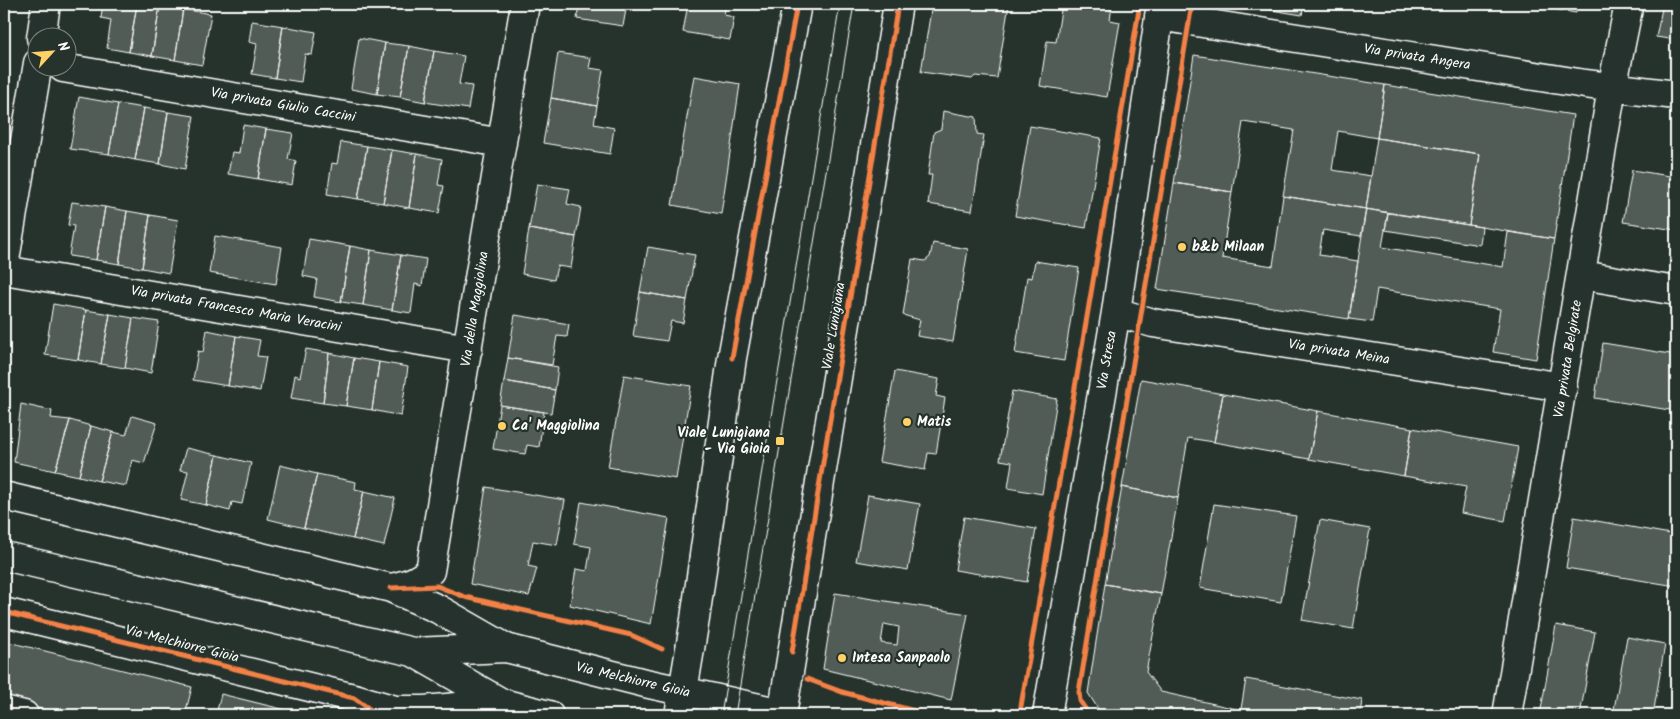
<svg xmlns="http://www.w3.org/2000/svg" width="1680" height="719" viewBox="0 0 1680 719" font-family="Kalam,sans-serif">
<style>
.building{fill:#515c57;stroke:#fff;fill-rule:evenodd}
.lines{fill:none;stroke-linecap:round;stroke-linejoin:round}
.minor-casing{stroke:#fff;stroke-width:31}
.major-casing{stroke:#fff;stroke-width:31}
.minor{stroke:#26332d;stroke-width:28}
.major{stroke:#26332d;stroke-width:28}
.tram{stroke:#fff;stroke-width:1}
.cycleway-casing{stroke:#26332d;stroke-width:8}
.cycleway{stroke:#f48246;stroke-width:5}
.poi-dot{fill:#ffd166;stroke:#26332d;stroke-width:2}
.labels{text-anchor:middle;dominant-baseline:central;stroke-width:4.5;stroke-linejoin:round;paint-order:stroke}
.street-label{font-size:14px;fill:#fff;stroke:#26332d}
.poi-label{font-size:14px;font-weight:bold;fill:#fff;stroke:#26332d;text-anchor:start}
</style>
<rect width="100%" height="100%" fill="#26332d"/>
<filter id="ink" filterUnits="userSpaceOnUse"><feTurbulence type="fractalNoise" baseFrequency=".02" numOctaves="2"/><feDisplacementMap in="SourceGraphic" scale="10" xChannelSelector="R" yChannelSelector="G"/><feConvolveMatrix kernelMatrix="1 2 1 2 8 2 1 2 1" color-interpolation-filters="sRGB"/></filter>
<g filter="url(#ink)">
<path class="building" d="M103 4H137L129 52 107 48 111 20 101 18Z
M137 4 160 5 152 56 129 52Z
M579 4H627L623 26 577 19Z
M688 4H726L724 15 734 17 730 40 683 32Z
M932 4H1009L997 78 975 76 972 79 921 72Z
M1062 4 1112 5 1110 20 1120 22 1107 97 1040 86 1047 41 1056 42Z
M1236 4H1304L1302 15Z
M1522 4H1578L1576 13Z
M1663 4H1676V40L1656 37Z
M160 5 183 9 175 60 152 56Z
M183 9 211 14 202 65 175 60Z
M252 21 283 26 275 78 252 74 257 44 249 42Z
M283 26 316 32 312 55 305 54 301 82 275 78Z
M359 38 385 43 377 94 351 89Z
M385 43 409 46 400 97 377 94Z
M409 46 434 51 425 102 400 97Z
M434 51 464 56 459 84 472 86 468 109 425 102Z
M558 53 591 58 589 68 603 70 597 106 551 98Z
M1194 55 1385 85 1377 138 1338 131 1332 170 1371 176 1366 209 1283 196 1294 130 1243 122 1232 192 1174 183Z
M694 76 740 84 721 214 672 205Z
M1385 85 1573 115 1554 239 1469 225 1480 154 1377 138Z
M79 97 118 104 109 154 70 149Z
M551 98 597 106 594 124 614 128 610 154 543 143Z
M118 104 144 108 135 160 109 154Z
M144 108 168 112 160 164 135 160Z
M943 111 976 117 977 134 984 135 972 211 928 204 932 175H928L934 132 941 129Z
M168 112 194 116 185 169 160 164Z
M243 125 266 129 258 179 228 174 232 152 239 153Z
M1030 126 1101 138 1086 228 1015 216Z
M266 129 293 133 288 159 296 161 292 185 258 179Z
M1377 138 1480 154 1469 225 1366 209Z
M341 142 367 146 358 199 327 194 332 163 337 164Z
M367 146 392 150 383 203 358 199Z
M392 150 417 154 409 208 383 203Z
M417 154 442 159 438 185 444 186 439 213 409 208Z
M1632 170 1676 177V230L1623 222Z
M1174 183 1232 192 1222 258 1273 266 1283 196 1366 209 1361 236 1323 230 1319 255 1358 261 1349 319 1157 289Z
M537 184 570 189 567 204 581 207 576 237 529 229Z
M72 202 105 207 96 260 69 256 74 226 68 225Z
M105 207 127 211 119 264 96 260Z
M1366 209 1388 213 1382 247 1503 267 1508 232 1554 239 1536 359 1493 352 1500 309 1377 289 1372 322 1349 319Z
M127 211 150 215 142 268 119 264Z
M1388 213 1482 227 1480 245 1385 230Z
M150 215 178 220 169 273 142 268Z
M529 229 576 237 571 268 557 266 554 280 522 274Z
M215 236 282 247 276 284 209 273Z
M309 239 350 246 341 302 314 297 317 279 303 276Z
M933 243 968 249 953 342 917 336 920 320 903 315 912 259 925 261 930 257Z
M350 246 371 250 363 305 341 302Z
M648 247 695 255 687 300 640 292Z
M371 250 401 255 392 310 363 305Z
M401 255 426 259 422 286 415 284 411 313 392 310Z
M1035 261 1079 268 1064 361 1015 353 1027 277 1032 278Z
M640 292 687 300 683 323 671 321 667 341 633 336Z
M53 304 86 310 78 360 45 355Z
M86 310 110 314 101 364 78 360Z
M110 314 133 318 125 368 101 364Z
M515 315 569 324 567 337 557 336 552 365 508 358Z
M133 318 159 322 151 373 125 368Z
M207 330 236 336 228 386 193 380 198 351 203 352Z
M236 336 260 340 257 356 266 357 260 391 228 386Z
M1603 343 1676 355V411L1595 398Z
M306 349 329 353 323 403 291 398 295 375 300 377Z
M329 353 354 358 346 406 323 403Z
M354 358 379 362 372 410 346 406Z
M508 358 558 367 555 390 504 381Z
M379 362 408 367 401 416 372 410Z
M895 371 939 379 936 396 945 398 936 454 928 453 925 470 879 462Z
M624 375 691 386 676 479 608 467Z
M1141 379 1223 394 1214 442 1188 438 1178 498 1122 487Z
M504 381 555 390 551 413 500 405Z
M1012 391 1057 399 1042 494 1008 488 1012 462 1000 460Z
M1223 394 1318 411 1309 459 1214 442Z
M21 404 52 411 51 418 70 420 55 471 14 462Z
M500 405 544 412 539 447 527 445 525 454 493 449Z
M1318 411 1412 428 1404 476 1309 459Z
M132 416 157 423 144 463 132 460 126 486 99 481 113 432 126 435Z
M70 420 91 426 79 476 55 471Z
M91 426 113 432 99 481 79 476Z
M1412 428 1518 447 1505 521 1461 513 1466 487 1404 476Z
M186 448 217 455 206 505 181 500 188 471 180 470Z
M217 455 251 463 242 504 232 502 230 511 206 505Z
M280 465 317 474 304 528 268 519Z
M317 474 356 482 355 489 364 491 353 539 304 528Z
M486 487 565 500 557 545 533 541 528 566 537 568 529 596 470 584Z
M1122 487 1178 498 1161 594 1105 584Z
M364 491 395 498 384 546 353 539Z
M868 495 920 504 908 570 856 561Z
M581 502 669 518 651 624 570 605 576 569 587 571 591 547 574 544Z
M1214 504 1296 516 1281 602 1200 588Z
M964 517 1036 529 1027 582 955 570Z
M1574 517 1676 535V586L1566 568Z
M1320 520 1370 529 1353 629 1302 620Z
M1105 584 1161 594 1146 672 1161 692 1241 710 1240 715H1102L1088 693Z
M835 593 968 614 951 700 823 669ZM884 624 899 627 897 645 881 643Z
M1556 625 1595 632 1580 715H1540Z
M1627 637 1665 644 1653 715H1613Z
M4 641 192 687 185 715H67L4 700Z
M1246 679 1362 700 1360 715H1240Z
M221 694 306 715H216Z"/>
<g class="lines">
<defs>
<path id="minor" d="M1159 16 1585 84 1676 95
M41 38 46 4
M63 68 502 143
M4 266 38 63
M4 270 468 349
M1582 275 1676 291
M1116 312 1153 323 1563 387
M4 496 391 588 438 609 506 648
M391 588C408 584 416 582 430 571L525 4
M4 612 354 698 395 710H424L502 703
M4 710 24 715
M1047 715 1116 312 1161 4
M1507 715 1612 88 1629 4"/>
<path id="major" d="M4 556 413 652 506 648 645 683 782 713
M413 652 502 703 549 715
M679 715 695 619 732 358 797 4
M782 715 898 4"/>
</defs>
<use href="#minor" class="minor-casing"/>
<use href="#major" class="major-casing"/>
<use href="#minor" class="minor"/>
<use href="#major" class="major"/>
<path class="tram" d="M721 715 840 4
M735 715 854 4"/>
<defs>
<path id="cycleway" d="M732 358 797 4
M391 588 437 586 465 597 631 635 662 649
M4 612 354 698 378 715
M792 652 898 4
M807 679 842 692 930 715
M1017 715 1020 712 1140 4
M1089 715 1080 701 1079 692 1192 4"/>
</defs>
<use href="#cycleway" class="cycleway-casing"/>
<use href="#cycleway" class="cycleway"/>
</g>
</g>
<g class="poi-dot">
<circle cx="1182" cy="247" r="5"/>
<circle cx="907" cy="422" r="5"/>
<circle cx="502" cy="426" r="5"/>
<rect x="775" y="436" width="10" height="10" rx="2.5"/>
<circle cx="842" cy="658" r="5"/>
</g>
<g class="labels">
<g class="street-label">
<text transform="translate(1417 57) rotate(9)">Via privata Angera</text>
<text transform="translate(283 105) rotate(10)">Via privata Giulio Caccini</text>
<text transform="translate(236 309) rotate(10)">Via privata Francesco Maria Veracini</text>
<text transform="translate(475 309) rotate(-81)">Via della Maggiolina</text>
<text transform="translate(834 326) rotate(-81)">Viale Lunigiana</text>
<text transform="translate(1339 352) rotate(9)">Via privata Meina</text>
<text transform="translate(1568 359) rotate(-81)">Via privata Belgirate</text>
<text transform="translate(1107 360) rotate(-80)">Via Stresa</text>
<text transform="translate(182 644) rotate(14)">Via Melchiorre Gioia</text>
<text transform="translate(633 680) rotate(13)">Via Melchiorre Gioia</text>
</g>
<g class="poi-label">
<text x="1192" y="247">b&amp;b Milaan</text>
<text x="917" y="422">Matis</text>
<text x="512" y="426">Ca' Maggiolina</text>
<text x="770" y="433" text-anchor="end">Viale Lunigiana<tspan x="770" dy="16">- Via Gioia</tspan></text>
<text x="852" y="658">Intesa Sanpaolo</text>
</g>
</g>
<rect width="1680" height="719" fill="none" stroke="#26332d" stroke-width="20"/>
<rect x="10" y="10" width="1660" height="699" fill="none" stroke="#fff" stroke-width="2" filter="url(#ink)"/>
<g transform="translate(52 52) rotate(64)"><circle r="24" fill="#26332d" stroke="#7d8581"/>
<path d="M0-4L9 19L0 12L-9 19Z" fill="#ffd166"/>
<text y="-8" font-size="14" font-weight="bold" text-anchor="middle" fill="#ffffff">N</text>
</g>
</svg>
